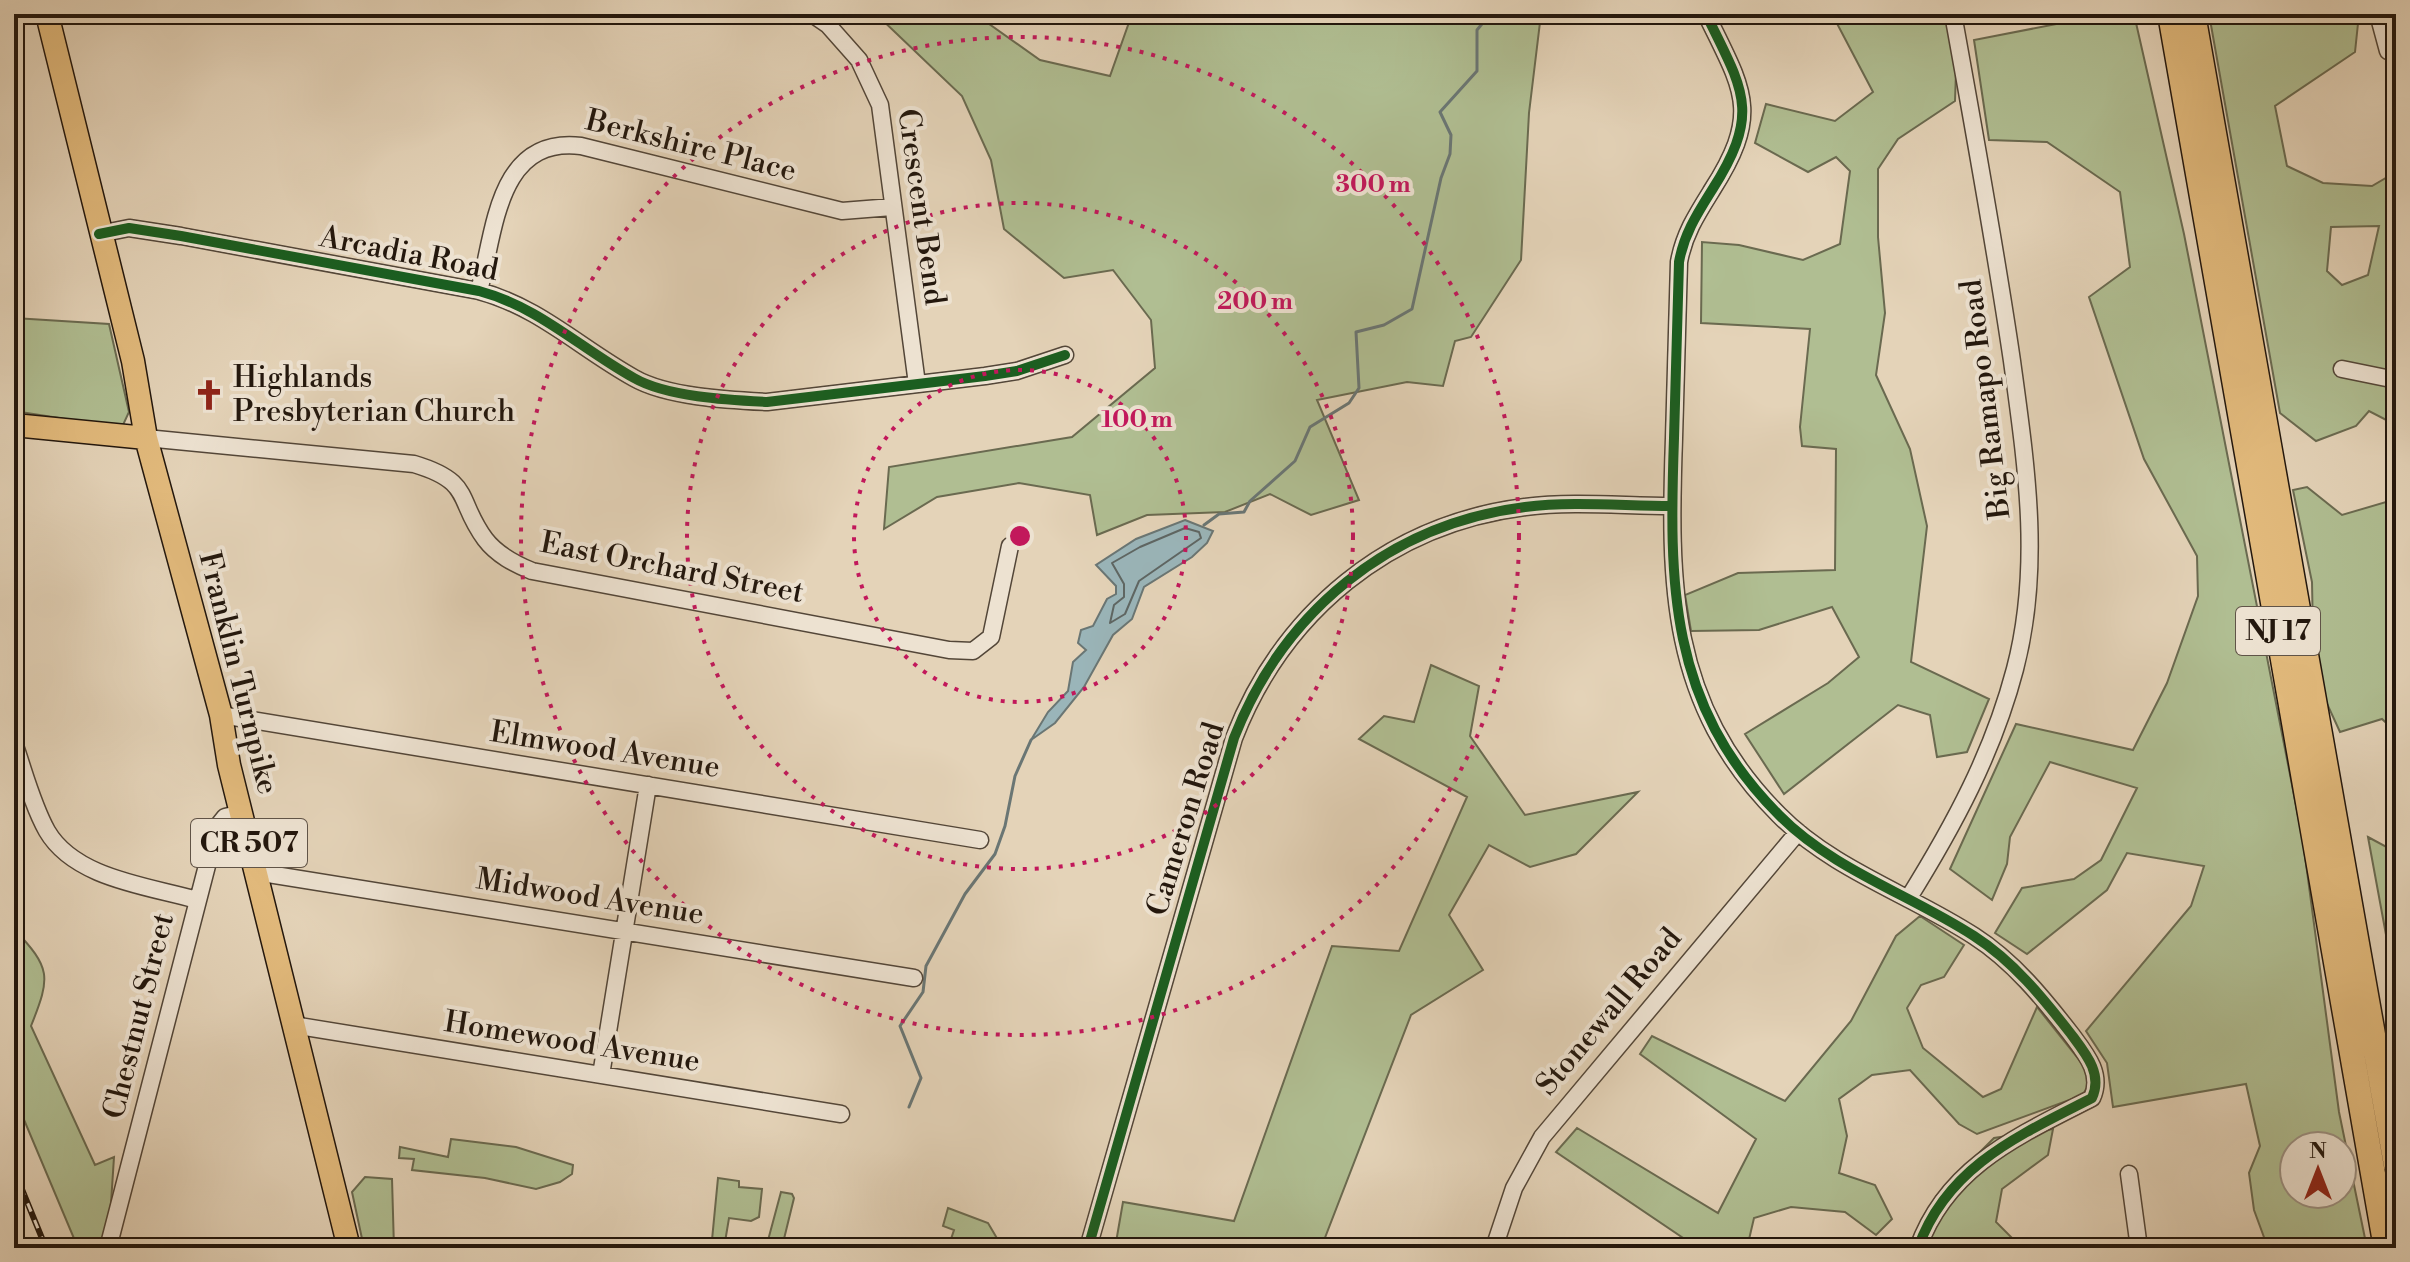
<svg xmlns="http://www.w3.org/2000/svg" width="2410" height="1262" viewBox="0 0 2410 1262" font-family="'Libre Bodoni',serif">
<style>
.green{fill:#b0be92;stroke:#6a6a50;stroke-width:2;fill-rule:evenodd}
.water{fill:#9ab5b9;stroke:#6a7674;stroke-width:2}
.lines{fill:none;stroke-linecap:round;stroke-linejoin:round}
.shore{stroke:#5e6663;stroke-width:2}
.stream{stroke:#6a7674;stroke-width:3}
.minor-casing{stroke:#534638;stroke-width:19}
.major-casing{stroke:#23170d;stroke-width:25}
.highway-casing{stroke:#23170d;stroke-width:27}
.minor{stroke:#ede2d1;stroke-width:16}
.major{stroke:#e2ba7c;stroke-width:22}
.highway{stroke:#e2ba7c;stroke-width:24}
.rail-casing{stroke:#23170d;stroke-width:6}
.rail{stroke:#ede2d1;stroke-width:3;stroke-dasharray:9;stroke-linecap:butt}
.cycleway-casing{stroke:#ede2d1;stroke-width:15}
.cycleway{stroke:#1b5e20;stroke-width:10}
.ring{fill:none;stroke:#c2185b;stroke-width:4;stroke-dasharray:4 8}
.labels{text-anchor:middle;dominant-baseline:central;stroke-width:8;stroke-linejoin:round;paint-order:stroke}
.shield{fill:#ede2d1;stroke:#605448;stroke-width:2}
.shield-label{font-size:28px;font-weight:bold;fill:#23170d}
.street-label{font-size:30px;fill:#23170d;stroke:#ede2d1}
.poi-label{font-size:30px;fill:#23170d;stroke:#ede2d1;text-anchor:start}
.centre{fill:#c2185b;stroke:#ede2d1;stroke-width:4}
.ring-label{font-size:24px;text-anchor:middle;font-weight:bold;fill:#c2185b;stroke:#ede2d1;stroke-width:8;stroke-linejoin:round;paint-order:stroke}
</style>
<rect width="100%" height="100%" fill="#e4d3b8"/>
<filter id="stains"><feTurbulence type="fractalNoise" baseFrequency=".0025" numOctaves="4"/><feColorMatrix values="0 0 0 0 .2 0 0 0 0 .09 0 0 0 0 .02 0 0 0 .5 -.17"/></filter>
<radialGradient id="worn" r=".72"><stop offset=".6" stop-color="#630" stop-opacity="0"/><stop offset="1" stop-color="#630" stop-opacity=".3"/></radialGradient>
<path class="green" d="M876 14H975L1040 60 1110 76 1132 14H1541L1529 113 1521 260 1471 337 1455 341 1443 386 1407 382 1317 400 1359 500 1311 515 1270 494 1225 512 1147 515 1097 535 1090 495 1019 483 937 497 884 529 889 467 1072 437 1155 368 1151 320 1113 270 1064 278 1004 229 991 160 962 96Z
M1832 14H1958L1955 101 1898 139 1878 169V237L1885 313 1876 375 1910 449 1927 526 1911 662 1989 699 1967 752 1937 757 1930 715 1898 705 1784 794 1745 734 1828 683 1859 657 1832 607 1759 630 1691 631 1685 595 1738 573 1835 570 1836 449 1802 446 1800 427 1810 329 1701 323 1702 242 1739 245 1803 260 1840 244 1850 171 1836 157 1808 172 1755 143 1766 104 1835 121 1873 92Z
M2108 14H2134L2184 234 2303 841 2339 1112 2367 1248H2268L2254 1210 2249 1173 2260 1146 2246 1084 2113 1107 2107 1063 2086 1031 2191 906 2204 866 2127 853 2107 890 2027 954 1995 933 2022 888 2074 879 2101 860 2137 788 2050 762 2010 837 2007 864 1992 900 1950 869 2016 724 2133 750 2167 683 2198 596 2197 556 2144 459 2089 297 2130 267 2120 192 2047 142 1989 140 1974 40ZM2294 1146H2342V1194H2294Z
M2209 14H2359L2355 52 2275 106 2287 166 2323 183 2372 186 2396 172V425L2369 411 2356 426 2316 441 2280 413ZM2379 226 2368 275 2342 285 2327 271 2331 227Z
M14 318 109 324 129 412 123 425 117 427 14 411Z
M2307 487 2342 515 2396 499V732L2382 719 2340 732 2323 695 2313 635 2312 582 2293 490Z
M1431 665 1479 686 1470 736 1525 815 1638 792 1576 854 1530 867 1489 845 1449 915 1483 970 1411 1015 1321 1248H1115L1123 1202 1234 1221 1332 946 1399 951 1467 797 1359 739 1384 716 1414 722Z
M2368 837 2396 852V989Z
M1920 916 1964 945 1944 977 1921 985 1907 1008 1923 1048 1983 1097 2001 1089 2037 1007 2084 1066 2090 1082 2083 1095 1977 1134 1959 1124 1910 1070 1872 1075 1839 1099 1847 1136 1839 1173 1875 1185 1892 1219 1876 1235 1845 1212 1791 1207 1754 1218 1747 1248H1688L1689 1242 1556 1152 1577 1128 1718 1213 1756 1139 1640 1054 1652 1036 1785 1101 1851 1021 1896 936Z
M14 929C51 968 51 976 31 1026L95 1165 114 1157 109 1234 117 1248H78L14 1096Z
M2053 1129 2048 1155 2002 1189 1996 1222 2022 1248H1913L1910 1243 1937 1195 1994 1138Z
M451 1139 516 1147 573 1165 572 1174 560 1182 536 1189 485 1178 412 1170 414 1159 399 1158 400 1147 448 1157Z
M365 1177 392 1179 394 1248H364L352 1192Z
M718 1178 739 1181V1187L762 1189 759 1217 751 1221 729 1218 725 1242 712 1240Z
M781 1192 792 1194 794 1198 782 1247 770 1248 767 1244Z
M948 1208 988 1223 998 1240V1248H948L954 1230 943 1226Z"/>
<path class="water" d="M1185 520 1213 531 1207 543 1192 557 1144 587 1132 619 1113 635 1084 687 1055 723 1031 740 1048 712 1068 691 1073 662 1086 650 1078 643 1081 630 1093 626 1107 599 1116 594V586L1096 565 1136 539Z"/>
<g class="lines">
<path class="shore" d="M1185 528 1199 532 1201 538 1139 581 1125 614 1110 623 1114 605 1124 597V584L1112 563 1140 547Z"/>
<path class="stream" d="M1204 525 1219 514 1244 512 1250 501 1295 461 1310 427 1349 403 1359 388 1356 332 1384 325 1412 309 1441 178 1450 154 1451 135 1440 112 1477 71V30L1490 14
M909 1107 921 1078 900 1026 923 992 926 966 965 894 995 854 1005 826 1015 776 1031 740"/>
<defs>
<path id="minor" d="M812 14 828 25 859 60 880 105 917 384
M1706 14C1743 90 1762 112 1712 190 1697 214 1684 234 1679 262 1677 321 1676 379 1674 438 1669 582 1668 704 1779 815 1832 869 1911 895 1974 936 2013 961 2043 998 2071 1034 2086 1054 2103 1074 2092 1098 2020 1135 1947 1166 1918 1248
M2378 14 2388 51
M99 234 129 228 181 236 479 291C539 307 580 348 634 378 667 397 729 400 767 402L985 376 1017 371 1065 355
M479 291C495 231 497 136 581 146L842 211 892 207
M2342 369 2396 380
M146 438 414 464C474 482 456 500 485 539 497 555 515 564 532 571L949 650 973 651 991 637 1010 546
M221 715 980 840
M14 743C24 771 32 804 47 831 75 879 149 886 197 900
M256 872 914 978
M1908 899C1954 825 1993 753 2015 669 2042 566 2026 464 2012 361 1995 245 1974 130 1953 14
M293 1025 841 1114
M601 1075 648 785
M2129 1174 2139 1248
M108 1248 217 827 225 817 242 813
M1088 1248 1234 738C1283 612 1389 524 1525 507 1573 501 1623 506 1671 506
M1494 1248 1514 1188 1542 1137 1798 832"/>
<path id="major" d="M47 14 133 361 146 438 221 715 229 765 349 1248
M14 425 146 438"/>
<path id="highway" d="M2170 14 2386 1248
M2193 14 2396 1165"/>
</defs>
<use href="#minor" class="minor-casing"/>
<use href="#major" class="major-casing"/>
<use href="#highway" class="highway-casing"/>
<use href="#minor" class="minor"/>
<use href="#major" class="major"/>
<use href="#highway" class="highway"/>
<defs>
<path id="rail" d="M14 1170 46 1248"/>
</defs>
<use href="#rail" class="rail-casing"/>
<use href="#rail" class="rail"/>
<defs>
<path id="cycleway" d="M1706 14C1743 90 1762 112 1712 190 1697 214 1684 234 1679 262 1677 321 1676 379 1674 438 1669 582 1668 704 1779 815 1832 869 1911 895 1974 936 2013 961 2043 998 2071 1034 2086 1054 2103 1074 2092 1098 2020 1135 1947 1166 1918 1248
M99 234 129 228 181 236 479 291C539 307 580 348 634 378 667 397 729 400 767 402L985 376 1017 371 1065 355
M1088 1248 1234 738C1283 612 1389 524 1525 507 1573 501 1623 506 1671 506"/>
</defs>
<use href="#cycleway" class="cycleway-casing"/>
<use href="#cycleway" class="cycleway"/>
</g>
<g class="ring">
<circle cx="1020" cy="536" r="166"/>
<circle cx="1020" cy="536" r="333"/>
<circle cx="1020" cy="536" r="499"/>
</g>
<defs>
<symbol id="church-bare" viewBox="-9 -9 18 18"><path d="M-1.2-6h2.4v3.5h3.3v2.4h-3.3V6h-2.4V-.1h-3.3v-2.4h3.3Z" fill="#8f2418" stroke="#ede2d1" stroke-width="2.5" paint-order="stroke"/></symbol>
</defs>
<g fill-rule="evenodd">
<use href="#church-bare" x="187" y="373" width="44" height="44"/>
</g>
<g class="labels">
<g class="shield">
<rect x="2236" y="607" width="84" height="48" rx="6"/>
<rect x="191" y="819" width="116" height="48" rx="6"/>
</g>
<g class="shield-label">
<text x="2278" y="631">NJ 17</text>
<text x="249" y="843">CR 507</text>
</g>
<g class="street-label">
<text transform="translate(691 146) rotate(14)">Berkshire Place</text>
<text transform="translate(921 207) rotate(82)">Crescent Bend</text>
<text transform="translate(409 254) rotate(11)">Arcadia Road</text>
<text transform="translate(1986 399) rotate(-97)">Big Ramapo Road</text>
<text transform="translate(672 568) rotate(11)">East Orchard Street</text>
<text transform="translate(238 673) rotate(76)">Franklin Turnpike</text>
<text transform="translate(605 750) rotate(9)">Elmwood Avenue</text>
<text transform="translate(1186 819) rotate(-73)">Cameron Road</text>
<text transform="translate(590 897) rotate(9)">Midwood Avenue</text>
<text transform="translate(1609 1012) rotate(-50)">Stonewall Road</text>
<text transform="translate(139 1016) rotate(-76)">Chestnut Street</text>
<text transform="translate(572 1042) rotate(9)">Homewood Avenue</text>
</g>
<g class="poi-label">
<text x="233" y="378">Highlands<tspan x="233" dy="34">Presbyterian Church</tspan></text>
</g>
</g>
<circle cx="1020" cy="536" r="12" class="centre"/>
<g class="ring-label">
<text x="1373" y="192">300 m</text>
<text x="1255" y="309">200 m</text>
<text x="1137" y="427">100 m</text>
</g>
<rect width="2410" height="1262" fill="none" stroke="#e4d3b8" stroke-width="48"/>
<rect x="16" y="16" width="2378" height="1230" fill="none" stroke="#23170d" stroke-width="4"/>
<rect x="24" y="24" width="2362" height="1214" fill="none" stroke="#23170d" stroke-width="2"/>
<g transform="translate(2318 1170)"><circle r="38" fill="#ede2d1" stroke="#9c9183" stroke-width="2"/>
<path d="M0-6L14 30L0 20L-14 30Z" fill="#8f2418"/>
<text y="-12" font-size="22" font-weight="bold" text-anchor="middle" fill="#23170d">N</text>
</g>
<rect width="100%" height="100%" filter="url(#stains)"/>
<rect width="100%" height="100%" fill="url(#worn)"/>
</svg>
